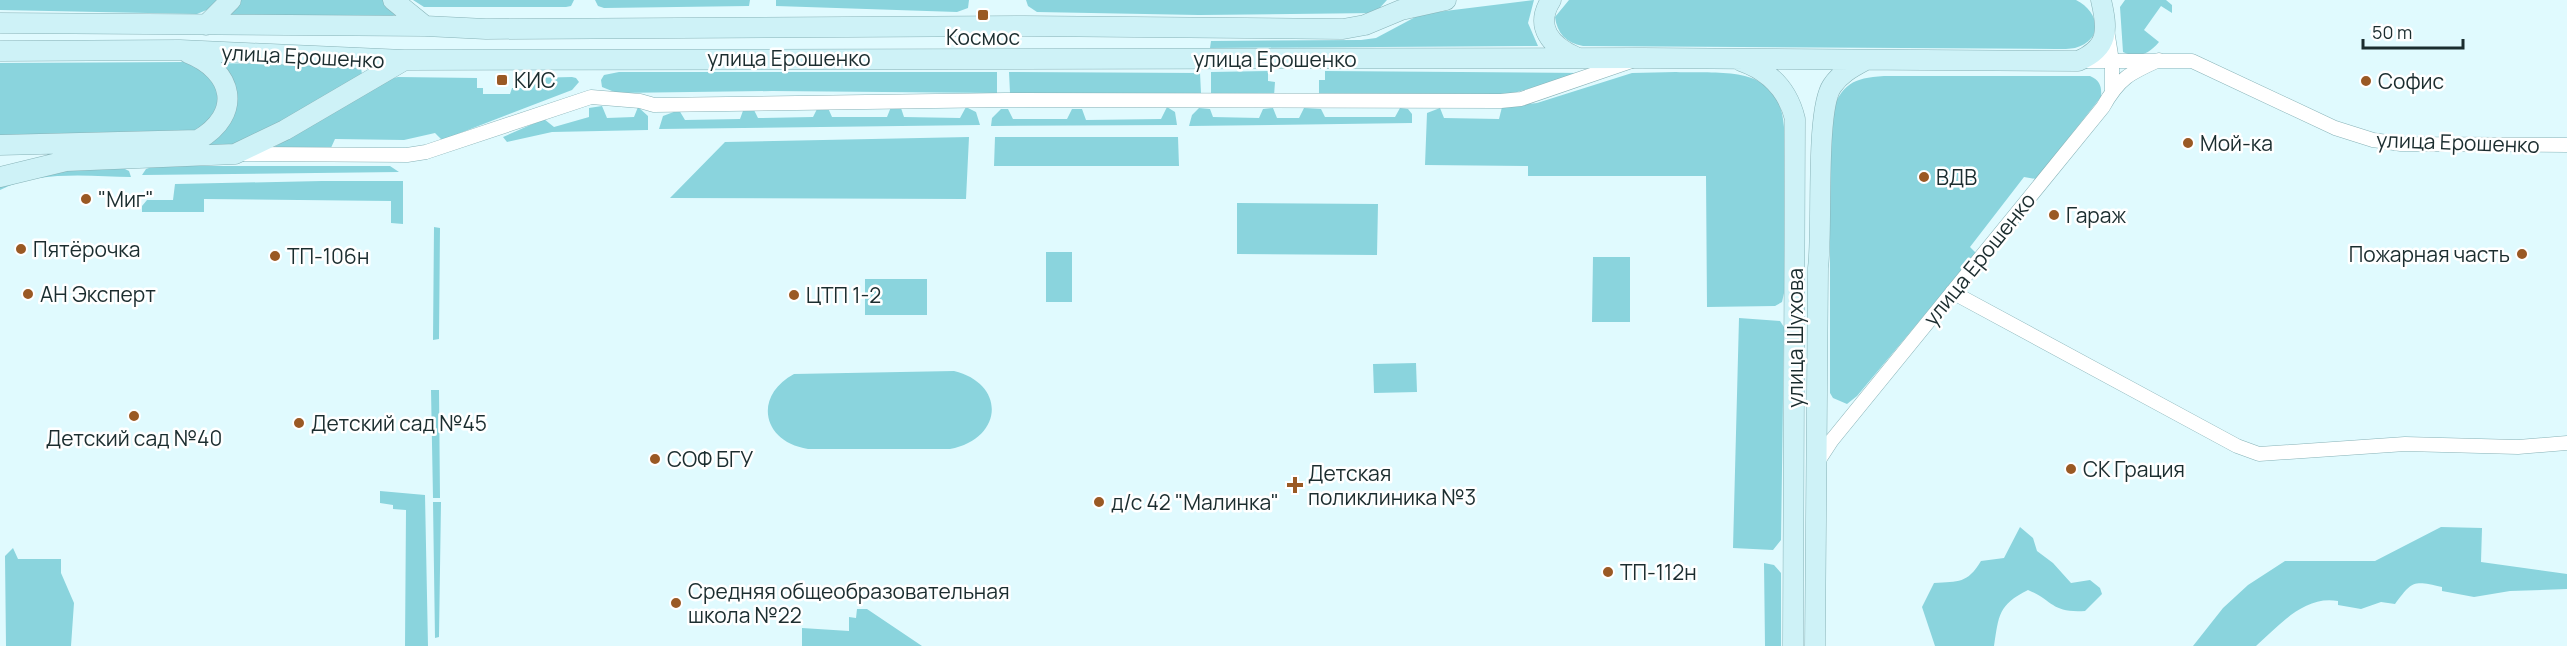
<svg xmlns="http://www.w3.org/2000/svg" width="2567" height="646" viewBox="0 0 2567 646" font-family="Manrope,sans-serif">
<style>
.green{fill:#8ad4dd}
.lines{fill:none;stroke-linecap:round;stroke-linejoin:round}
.street-casing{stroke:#87b2b7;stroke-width:15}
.secondary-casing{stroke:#87b2b7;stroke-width:21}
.street{stroke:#fff;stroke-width:14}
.secondary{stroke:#cef2f7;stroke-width:20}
.poi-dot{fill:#9a5924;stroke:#fff;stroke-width:2}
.labels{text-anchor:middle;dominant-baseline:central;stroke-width:5;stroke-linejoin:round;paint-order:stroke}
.poi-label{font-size:21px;fill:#1b2d2f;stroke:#fff;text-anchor:start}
.street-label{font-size:21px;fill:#1b2d2f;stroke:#fff}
</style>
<rect width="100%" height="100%" fill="#e0fafe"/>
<path class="green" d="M0 0H223L216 6 197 14 0 10Z
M237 0H384L397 13 391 17 228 15Z
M413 0H574L571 6 566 7H424Z
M595 0H750L749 6 604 8 598 6Z
M776 0H969L968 8 957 12 776 6Z
M1026 0H1387L1375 13 1199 15 1037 12 1028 6Z
M1534 0 1528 23 1538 46 1210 48 1211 41 1361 40 1376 38 1421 14Z
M1569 0H2076C2100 12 2104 40 2075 48 2070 49 2062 49 2056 49L1583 46C1566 43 1557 33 1555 17Z
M2125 0H2166L2172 5V13L2161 6 2144 30 2159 42C2149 54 2138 59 2123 52L2120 7Z
M190 62 213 74 223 105 202 131 0 140V63Z
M217 63 357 67 361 68 362 74C313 104 261 147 203 149 235 123 251 96 217 63Z
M1268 71V81L1275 82 1274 96 1211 95V72Z
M1325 71 1585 73 1510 94H1319V80H1325Z
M619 72H997V93L772 91 617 93 602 87 601 80 604 75Z
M1009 72 1200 73 1201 93H1010Z
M1676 72C1723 74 1779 63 1784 127V293L1782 302 1775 306 1707 307 1706 176H1528V166L1425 165 1427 113 1440 108 1444 118 1499 119 1502 107 1537 103 1632 73Z
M1884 76H2090C2100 80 2102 87 2101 97L2036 179 2024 177 1970 247 1976 253 1857 396 1847 404 1833 398 1830 393V114C1843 84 1852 78 1884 76Z
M398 77 477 78V88H483V94H510L512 88H532V78L572 77 576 78 579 82 572 90 442 140 435 133 404 140 335 139 330 150 271 149 386 80Z
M602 106 607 118 634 117 638 107 648 116V130L552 132 507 142 503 137 544 119 554 127 589 117V108Z
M818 107 828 108 832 117H887L891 107 901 108 904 117 960 118 966 107 976 112 980 125 659 129 663 116 679 110 685 120 740 119 744 108H753L758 118 813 117Z
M1167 107 1175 112 1177 125 991 126 992 118 1001 109H1008L1013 119H1067L1072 109H1082L1086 120 1161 119Z
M1199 108 1210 109 1213 117 1259 118 1263 109 1273 108 1277 118H1299L1304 108 1321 109 1325 117H1395L1400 108 1408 109 1412 114V123L1189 126 1192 115Z
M969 137 966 199 670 198 725 142Z
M995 137H1178L1179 166H994Z
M155 166H390L399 172 142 175 146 169Z
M121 167 129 171 131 177C90 176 38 170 0 190V184L79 168Z
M322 181H403V224L391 223V201L204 199V212H142V206L147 200H173L175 184Z
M1237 203 1378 204 1377 255 1237 254Z
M434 227 440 228 439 339 433 340Z
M1046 252H1072V302H1046Z
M1593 257H1630V322H1592Z
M865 279H927V315H865Z
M1739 318 1780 321 1784 327 1781 540 1773 550 1733 548Z
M1416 363 1417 392 1374 393 1373 364Z
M954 371C1007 384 1003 439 950 449H808C762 442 753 396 794 374Z
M431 390H439L440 498H433Z
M380 491 425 495 428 646H405L406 510 393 509V505L380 503Z
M433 502H441L439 637 435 638Z
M2020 527 2033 538 2037 551 2053 563 2071 583 2090 580 2100 588 2102 594 2085 611C2051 613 2054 601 2028 590 1998 605 1999 615 1994 646H1935L1922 607 1934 583C1959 581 1967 584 1981 561L2004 558Z
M2441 527 2482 528 2481 562 2567 574V589L2510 591 2474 597 2442 591V587C2413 580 2412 581 2395 604L2381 602 2361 609 2338 605V601C2304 595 2280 625 2256 646H2193L2223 608 2248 585 2285 561H2375Z
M13 548 18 559H61V573L74 603 71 646H6L5 556Z
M1764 563 1774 565 1781 573V646H1765Z
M857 609H867L922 646H802V628L849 631V617L856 618Z"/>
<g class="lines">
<defs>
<path id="street" d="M2107 30 2112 61V91
M2080 61H2192L2335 128 2373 140 2401 144 2567 145
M240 154 407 155 426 152 591 97 640 101 654 105 1005 100 1501 101 1521 99 1632 61
M1952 292 2237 446 2259 454 2405 444 2518 447 2567 443
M1817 463 1832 440 2103 107C2119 78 2130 73 2159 60"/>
<path id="secondary" d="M393 0 425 26
M1551 0C1534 27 1551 46 1576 57
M0 23 425 26 486 29 1024 26 1343 29 1365 25 1401 10 1446 0
M206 25 231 0
M0 51 180 50 404 60 1642 58 2078 61C2109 48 2108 30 2101 0
M1741 61C1770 71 1788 90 1795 119L1793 646
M0 145 198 140C243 114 234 71 188 53
M0 177 66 161 235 154 285 130 403 61
M1815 646 1818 268C1823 230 1815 111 1832 86 1840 74 1851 68 1864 61"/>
</defs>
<use href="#street" class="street-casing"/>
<use href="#secondary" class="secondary-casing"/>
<use href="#street" class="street"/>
<use href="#secondary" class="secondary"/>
</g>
<g class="poi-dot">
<rect x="977" y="9" width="12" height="12" rx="3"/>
<rect x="496" y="74" width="12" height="12" rx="3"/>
<circle cx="2366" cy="81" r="6"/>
<circle cx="2188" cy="143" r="6"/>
<circle cx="1924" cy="177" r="6"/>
<circle cx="86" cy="199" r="6"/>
<circle cx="2054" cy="215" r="6"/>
<circle cx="21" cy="249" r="6"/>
<circle cx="2522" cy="254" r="6"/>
<circle cx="275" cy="256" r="6"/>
<circle cx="28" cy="294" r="6"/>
<circle cx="794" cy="295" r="6"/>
<circle cx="134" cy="416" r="6"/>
<circle cx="299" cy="423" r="6"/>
<circle cx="655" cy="459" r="6"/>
<circle cx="2071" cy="469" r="6"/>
<path d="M1292 476h6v6h6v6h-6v6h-6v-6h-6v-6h6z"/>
<circle cx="1099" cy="502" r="6"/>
<circle cx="1608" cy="572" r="6"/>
<circle cx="676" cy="603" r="6"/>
</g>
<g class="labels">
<g class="poi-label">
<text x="983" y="37" text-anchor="middle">Космос</text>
<text x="514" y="80">КИС</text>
<text x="2378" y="81">Софис</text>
<text x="2200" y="143">Мой-ка</text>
<text x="1936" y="177">ВДВ</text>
<text x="98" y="199">"Миг"</text>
<text x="2066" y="215">Гараж</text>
<text x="33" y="249">Пятёрочка</text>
<text x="2510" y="254" text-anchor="end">Пожарная часть</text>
<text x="287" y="256">ТП-106н</text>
<text x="40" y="294">АН Эксперт</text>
<text x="806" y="295">ЦТП 1-2</text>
<text x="311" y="423">Детский сад №45</text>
<text x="134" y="438" text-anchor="middle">Детский сад №40</text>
<text x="667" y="459">СОФ БГУ</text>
<text x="2083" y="469">СК Грация</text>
<text x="1308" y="473">Детская<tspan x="1308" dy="24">поликлиника №3</tspan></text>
<text x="1111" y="502">д/с 42 "Малинка"</text>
<text x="1620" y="572">ТП-112н</text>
<text x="688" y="591">Средняя общеобразовательная<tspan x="688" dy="24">школа №22</tspan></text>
</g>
<g class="street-label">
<text transform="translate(303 56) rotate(3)">улица Ерошенко</text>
<text x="789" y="58">улица Ерошенко</text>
<text x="1275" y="59">улица Ерошенко</text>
<text transform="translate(2458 142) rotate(2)">улица Ерошенко</text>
<text transform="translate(1979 259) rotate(-51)">улица Ерошенко</text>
<text transform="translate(1795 338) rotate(-90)">улица Шухова</text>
</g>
</g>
<path d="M2363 39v9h100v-9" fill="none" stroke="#1b2d2f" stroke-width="3"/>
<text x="2372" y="39" font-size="18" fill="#1b2d2f" stroke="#ffffff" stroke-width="4.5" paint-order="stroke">50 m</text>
</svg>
